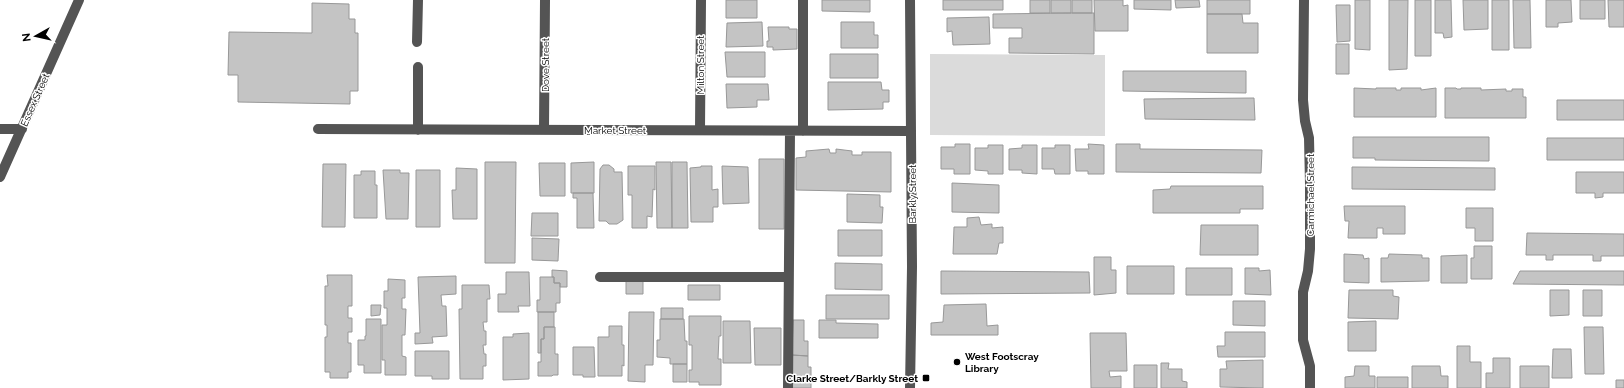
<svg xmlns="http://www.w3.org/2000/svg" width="1624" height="388" viewBox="0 0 1624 388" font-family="Raleway,sans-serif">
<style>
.green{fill:#dbdbdb}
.building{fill:#c4c4c4;stroke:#989898}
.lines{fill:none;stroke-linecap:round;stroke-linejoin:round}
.minor{stroke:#545454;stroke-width:10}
.poi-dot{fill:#000;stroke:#fff;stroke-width:1.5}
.labels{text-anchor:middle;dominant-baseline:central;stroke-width:3;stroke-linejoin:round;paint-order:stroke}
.street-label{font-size:10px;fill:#000;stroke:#fff}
.poi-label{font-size:10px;font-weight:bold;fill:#000;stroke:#fff;text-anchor:start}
</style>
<rect width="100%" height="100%" fill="#fff"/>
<path class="green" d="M930 54 1105 55V136L930 135Z"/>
<path class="building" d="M726 0H757V18H726Z
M822 0H870V12L822 11Z
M943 0H1003V10H943Z
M1030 0H1050V13H1030Z
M1051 0H1071V13H1051Z
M1072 0H1092V13H1072Z
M1094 0H1123V6L1128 5V31H1095Z
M1134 0H1171V10L1134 9Z
M1175 0H1199L1200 7 1176 8Z
M1207 0H1250V14H1207Z
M1355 0H1370V50L1355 49Z
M1389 0H1408L1407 69 1389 70Z
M1415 0H1431V56H1415Z
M1435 0H1451L1452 37 1444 38 1443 33H1435Z
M1463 0H1488V29L1464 30Z
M1492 0H1509V50H1492Z
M1513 0H1530L1531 48H1514Z
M1546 0H1571L1572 22 1558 23V27H1546Z
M1580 0H1605V19H1580Z
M1608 0H1624V27H1609Z
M312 3 349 4V19H355V33H358V91H350V104L238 102V75H228L229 32 312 33Z
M1336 5H1350V41L1337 42Z
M1072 13H1094V54L1009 53V38H1022V28H993V14Z
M1207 14H1242L1243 23H1258V53H1207Z
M989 17 990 44 953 45 952 31 947 32V18Z
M762 22 763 46 726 47 727 23Z
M841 22H874V35H878V48H841Z
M768 27H789V29H797V49L773 50V47H767V41H769Z
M1336 44H1349V74H1336Z
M725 52H765V77H727Z
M830 54H878V78H830Z
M1123 71H1246V93L1123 91Z
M828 82H881L882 90H889V102H883V109L828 110Z
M726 84H768L769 100H757V107L727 108Z
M1354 88 1376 89V88H1396V90H1401V88H1421V90L1436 88V117H1354Z
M1445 88H1456L1457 89H1461V88H1481V90L1506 89V91H1512V89H1523V97H1526V118H1445Z
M1254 98 1255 120 1145 119 1144 99Z
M1557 100H1624V120H1557Z
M1353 137H1489V161L1375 160V158H1353Z
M1547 138H1624V160H1547Z
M955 144H970V174H954V169H941V147H955Z
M1088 144 1104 145V174H1088V171H1076L1075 149H1089Z
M1116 144H1140V149L1262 150 1261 173 1116 172Z
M988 145H1003V174H988V171L975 170V148H988Z
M1022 145H1037V174L1022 173V170H1009V149L1022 148Z
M1055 145H1070V174H1055L1054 169H1042V148H1055Z
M829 149 830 153H836V149L852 151V155H862V152H891V192L796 190V158L806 157V151Z
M759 159H784V229H759Z
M485 162H516L515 263H485Z
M594 162V193H571V163Z
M656 162H671L672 228H657Z
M672 162H687L688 228H672Z
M539 163H565V196H540Z
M323 164H346L345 227H322Z
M603 165H609L614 169V172H622L623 220 617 224H609L606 221H599L600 169Z
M628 166H655V190L653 189 652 217 647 216V228H632V195H628Z
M701 166H712V190L718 189V207H713V222H691L690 168 701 167Z
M722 166 748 167 749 203 723 204Z
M1352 167 1495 168V190L1352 189Z
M456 168 477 169V219H453L452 190H456Z
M383 170H400V173H409L408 219H386Z
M416 170H440V227H416Z
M361 171H375V185H377V218H354V175H361Z
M1576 172H1624V193H1603V197L1595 198V193H1576Z
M952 183 999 185V213L952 212Z
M1171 186H1263V209H1240V213H1153V190L1170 189Z
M573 193H593L594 228H577V198H573Z
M847 194 880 195V207H883L882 223 847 222Z
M1344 206H1405V234H1383V228H1377V238H1348L1349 221H1345Z
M1466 208H1493V241H1475V228H1466Z
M532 213H558V236H531Z
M979 217 981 225 992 224V228L1003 227V243H999L997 254H953L954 227H967V218Z
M1201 225H1258V255H1200Z
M838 230H882V256H838Z
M1527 233 1624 234V256H1601V261H1593V255H1553V260H1546V255H1526Z
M532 238 559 239 558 261 532 260Z
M1474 246H1492V279H1471V258H1474Z
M1344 254 1363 255 1364 259 1369 258V283L1344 282Z
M1389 254 1422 255V258H1429V281L1381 282V258H1388Z
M1467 255V283H1441V256Z
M1094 257H1111V270H1116V293L1094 295Z
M835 263 882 264V290L835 289Z
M1127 266H1174V294H1127Z
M1186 268H1232V295H1186Z
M1245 268H1259V271L1270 270 1271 295 1245 294Z
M552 270 567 271V287H560V283H554V277H552Z
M941 271 1089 272 1090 293 941 294Z
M1520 271H1624V285L1513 284Z
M506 272H529L530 306H518L519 312H498V294H506Z
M327 275H352V306H348V318H352V332H348V343H351V372H348V378H330V372H325V337H327V325H325V286H328Z
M456 276V294L441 295 442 306H446L447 336 432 337 433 343 415 344V333H420L418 277Z
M540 277H554V283H560V303H556V312H537V300H540Z
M388 279 405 280V298H402V309H406L405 335H402V356L406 357V375H385V360H382V325H387V308H384V291H388Z
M626 280H643V294H626Z
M462 285H489L490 299H487V322H483L484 331H486V345H483L484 354H486V366H483V379H460L459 309H462Z
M688 285H720V300H688Z
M1349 290H1393V296L1399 297 1398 319 1348 318Z
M1550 290H1569V315L1550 316Z
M1583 290H1602V316H1583Z
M826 295H889V319H826Z
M1233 301H1265V326L1233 325Z
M986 304 987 326 998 325V335H931V323L943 322 944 305Z
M371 305H381L380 315 371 316Z
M661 308H683V319H661Z
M538 312H554V327H544V339H541V353H538Z
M629 312H654L653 365H645V382L628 381Z
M689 316H721V336H719L718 359H721V385H699V382H689V370H692V345H689Z
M366 319H381V373H364V365H358V340H365V336H366Z
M660 319H684L685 341H687V364H670V358L657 357V340H660Z
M793 320H804V341H808V356L792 355Z
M819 320H836V323L878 324V338H819Z
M723 321H750L751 363H723Z
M1376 321V351H1348V322Z
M609 326H622V345H624V366L622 365V376H598V337H609Z
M544 327H555V354H558V375H553L552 376H538V362H541V339H544Z
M1584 327H1603L1604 374H1585Z
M754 328H781V365H755Z
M1225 332H1265V357H1218L1217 346H1225Z
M529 333V379L503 380V337H513V334Z
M1090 333H1126L1127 371H1109L1110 377 1121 376V388H1091Z
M1457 346H1470V362H1481V388H1457Z
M573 347H594L595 377H583V375H573Z
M1553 349H1571L1572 378H1552Z
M415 351H449V379H432V376H415Z
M792 355 808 356V367H811V388H792Z
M1493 358H1510V388H1486V373H1493Z
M1263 360V388L1220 387V369H1227L1226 361Z
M1161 363H1169L1168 369H1182V381L1187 382V388H1161Z
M673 364H687V382H673Z
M1134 365H1157V388H1134Z
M1355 366H1369V376H1375V388H1345V377L1354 376Z
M1412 366H1440L1441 376H1448V388H1412Z
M1520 366H1549V388H1520Z
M1377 377H1408V388H1377Z
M1616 380H1624V388H1616Z"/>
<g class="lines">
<path class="minor" d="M1304 0 1303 100 1305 121 1309 138 1310 184V249L1308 271 1303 292V340L1310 366V388
M417 42 418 0
M0 129H22
M318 129 911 131
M544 129 545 0
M418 130V67
M700 130 701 0
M803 131V0
M0 177 79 0
M600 277H788
M788 388 790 131
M910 388 912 267 910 0"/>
</g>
<g class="poi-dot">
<circle cx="957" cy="362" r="4"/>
<rect x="922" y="374" width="8" height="8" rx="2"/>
</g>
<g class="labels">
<g class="street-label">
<text transform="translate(545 65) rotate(-90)">Dove Street</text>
<text transform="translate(700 65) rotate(-90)">Milton Street</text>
<text transform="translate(35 100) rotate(-66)">Essex Street</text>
<text x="615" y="130">Market Street</text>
<text transform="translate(912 194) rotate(-90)">Barkly Street</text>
<text transform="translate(1310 195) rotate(-90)">Carmichael Street</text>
</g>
<g class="poi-label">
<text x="965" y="356">West Footscray<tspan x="965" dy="12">Library</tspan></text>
<text x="918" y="378" text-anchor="end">Clarke Street/Barkly Street</text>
</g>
</g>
<g transform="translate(36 36) rotate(262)" stroke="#ffffff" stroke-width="3" paint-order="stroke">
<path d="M0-3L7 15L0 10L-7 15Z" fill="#000000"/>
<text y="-6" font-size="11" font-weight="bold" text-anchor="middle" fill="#000000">N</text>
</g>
</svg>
